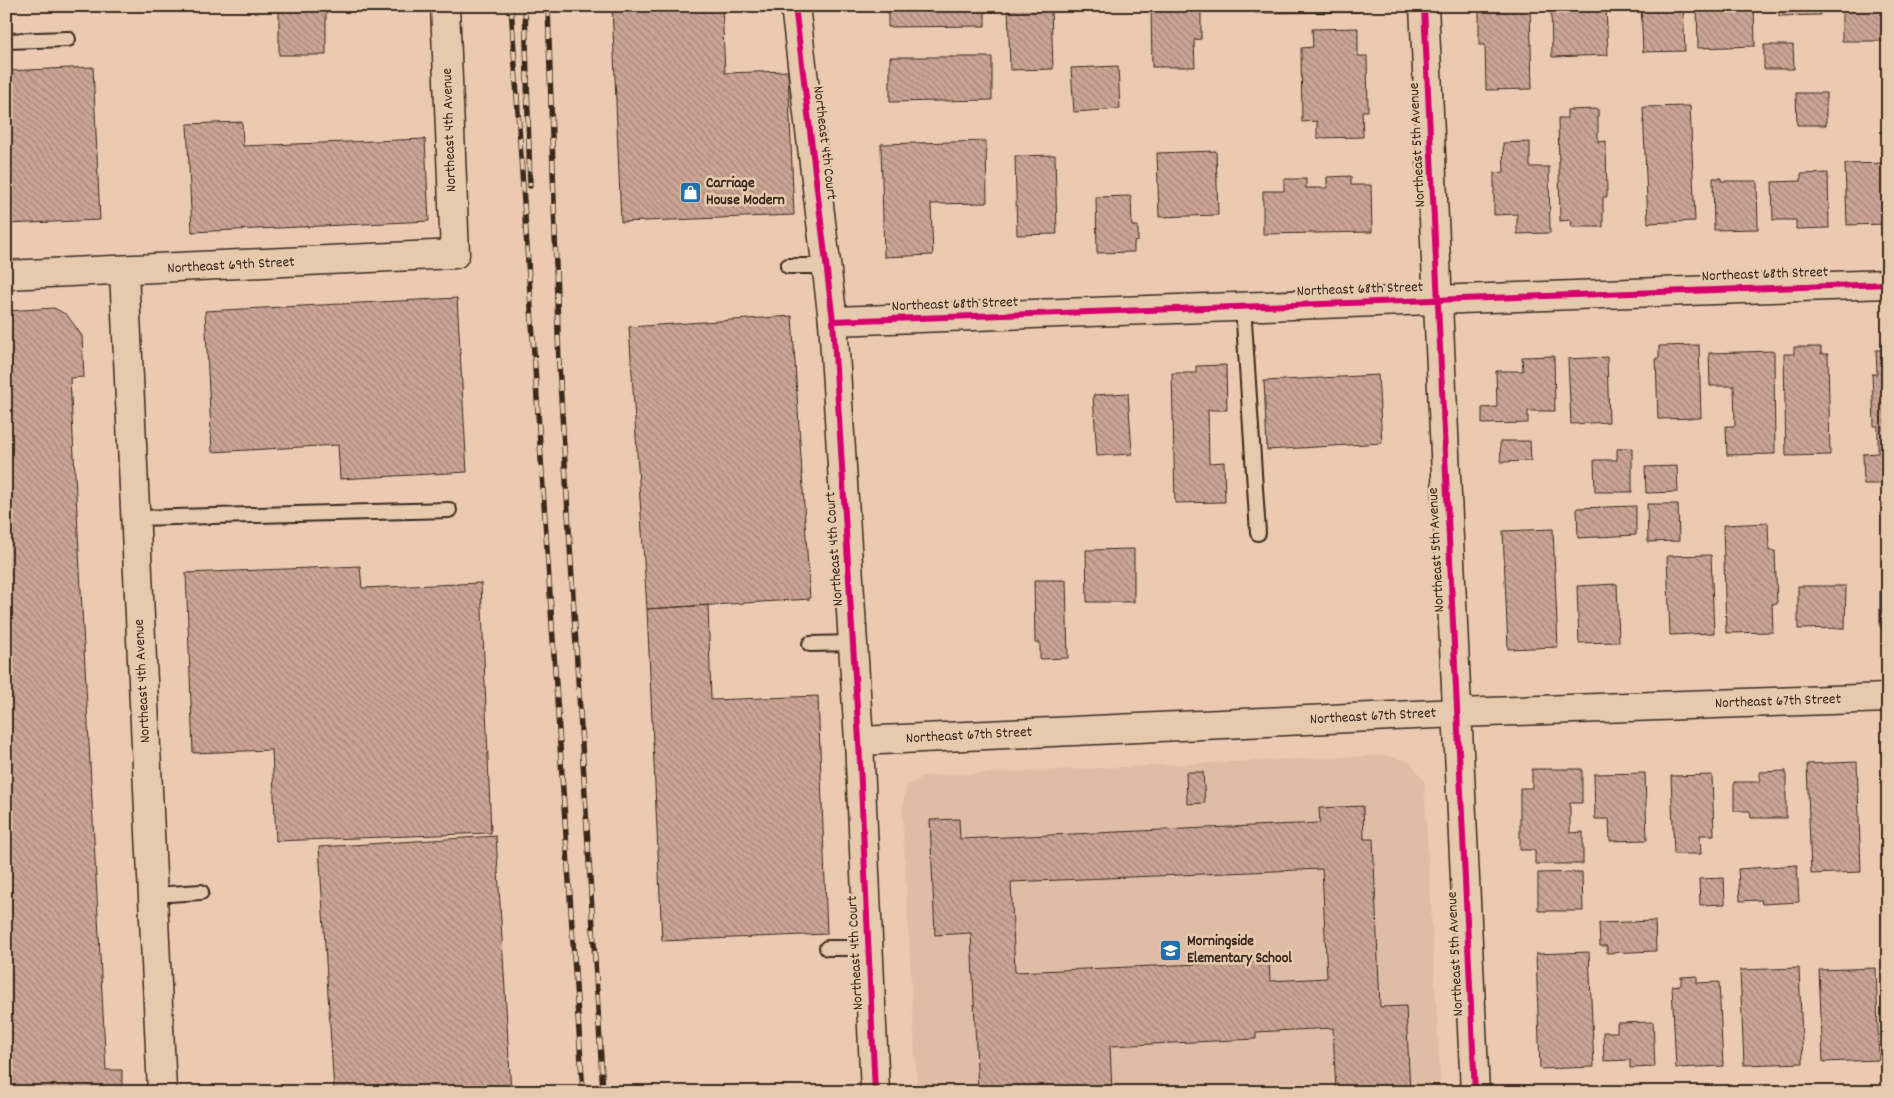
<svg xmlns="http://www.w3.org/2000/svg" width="1894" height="1098" viewBox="0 0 1894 1098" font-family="Dekko,sans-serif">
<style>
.built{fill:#dfbca6}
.building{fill:url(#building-back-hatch);stroke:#3b2a1e;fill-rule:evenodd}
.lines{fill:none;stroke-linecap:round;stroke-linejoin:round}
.service-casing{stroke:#3b2a1e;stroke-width:18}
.minor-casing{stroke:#3b2a1e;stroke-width:31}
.tertiary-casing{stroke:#3b2a1e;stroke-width:31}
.service{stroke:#e7caae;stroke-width:14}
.minor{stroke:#e7caae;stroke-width:28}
.tertiary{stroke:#e7caae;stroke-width:28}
.rail-casing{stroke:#3b2a1e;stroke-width:5.5}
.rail{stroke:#e7caae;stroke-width:4;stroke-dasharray:11;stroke-linecap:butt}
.cycleway-casing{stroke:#e7caae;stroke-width:9}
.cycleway{stroke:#d6006c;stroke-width:6}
.labels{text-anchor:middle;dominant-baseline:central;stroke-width:5;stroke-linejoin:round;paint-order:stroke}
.street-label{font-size:15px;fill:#3b2a1e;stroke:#e7caae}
.poi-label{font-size:15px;font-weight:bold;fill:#3b2a1e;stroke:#e7caae;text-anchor:start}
</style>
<defs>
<pattern id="building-back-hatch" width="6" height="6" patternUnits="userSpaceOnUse" patternTransform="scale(1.25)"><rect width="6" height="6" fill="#cba495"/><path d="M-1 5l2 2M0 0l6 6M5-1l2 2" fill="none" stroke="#a68679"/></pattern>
</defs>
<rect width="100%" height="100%" fill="#eccab2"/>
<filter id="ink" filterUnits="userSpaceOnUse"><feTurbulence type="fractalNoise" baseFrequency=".02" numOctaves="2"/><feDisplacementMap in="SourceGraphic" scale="10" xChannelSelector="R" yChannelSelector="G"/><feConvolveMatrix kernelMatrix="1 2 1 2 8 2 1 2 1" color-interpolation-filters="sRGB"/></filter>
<g filter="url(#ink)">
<path class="built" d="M1386 755 1410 762 1424 781 1441 1092H917L902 810 906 787 923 776Z"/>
<path class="building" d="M279 6H326V55H279Z
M612 6H722L725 73 788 71 794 215 621 222Z
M888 6H985V26L888 27Z
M1008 6H1051L1053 69 1010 70Z
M1151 6H1201V39L1194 40 1195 67H1152Z
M1255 6H1360V12L1255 13Z
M1479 6H1530L1532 89 1486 90 1485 45H1479Z
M1551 6H1606L1608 55 1552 57Z
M1641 6H1683L1685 51 1643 52Z
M1697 6H1754L1755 46 1698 48Z
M1779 6H1820V15L1779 16Z
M1842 6H1888V41H1842Z
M1358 28V56H1367L1368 111H1362L1363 137 1317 138V121L1302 122 1301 48 1313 47 1312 29Z
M1764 45H1793L1794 69H1764Z
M890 57H992V100L890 102Z
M1118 66 1120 109 1074 112 1071 68Z
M93 67 100 220 6 224V71Z
M1796 93H1826V125H1797Z
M1690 106 1695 221 1648 223 1643 107Z
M1598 109V142L1606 141 1607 197H1603V227H1572L1571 220 1560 221 1558 118H1567V110Z
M242 122 243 146 425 139 429 221 192 232 187 124Z
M986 141 987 203 931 204 933 255 884 257 881 144Z
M1530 142V167H1549L1550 233 1517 234V214L1494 215V173L1504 172 1503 143Z
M1216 151 1218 215 1159 217 1157 153Z
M1055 155 1057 234 1017 235 1015 156Z
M1888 163V224L1847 225 1845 164Z
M1828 173 1829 228 1796 229V220H1773L1772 182 1801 181V174Z
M1351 176V185H1371L1372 232 1263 234V191H1284V179H1306V188H1327V177Z
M1713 178H1721V181H1757L1758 229 1714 230Z
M1131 196 1132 226H1138V241L1134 242V252L1097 253 1096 197Z
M457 298 467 472 340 479 338 445 212 452 205 311Z
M54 308 67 315 82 336 84 377 70 378 106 1070H122V1092H10L9 1072H6V311Z
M792 316 810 599 647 609 629 327Z
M1882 342H1888V484H1864L1863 454 1878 453V426H1874L1872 374H1877L1876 350H1882Z
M1699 345 1701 418 1658 419 1656 358H1659V346Z
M1794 347H1821V354H1828L1830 455 1786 456 1784 354H1794Z
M1774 351 1775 454 1727 455 1726 426H1735L1734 386H1710L1709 353Z
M1554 356 1555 411H1528V423L1482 424V408L1497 407 1496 371H1523L1522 357Z
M1607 357 1609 422 1571 424 1568 359Z
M1226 365 1227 410H1208L1209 463 1224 462 1225 502 1175 503 1172 373H1196V366Z
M1378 375 1382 443 1267 450 1264 381Z
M1128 393 1132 454 1097 456 1093 395Z
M1500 441H1530L1531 461 1501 462Z
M1632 448V492H1595L1594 460H1617V449Z
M1677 466 1678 492 1646 493 1645 467Z
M1647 504H1678L1679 541 1648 542Z
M1636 506V535L1578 538 1577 508Z
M1768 523 1769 551H1775L1777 604H1772L1773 632 1726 633 1723 525Z
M1553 529 1558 647 1508 649 1503 531Z
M1134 549V602H1087L1086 550Z
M1711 555 1714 633 1670 635 1667 556Z
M360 566 362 588 481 583 491 833 276 841 272 750 193 753 186 573Z
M1034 580H1066L1068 658 1040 659V643H1035Z
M1617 584 1619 642 1579 643 1577 586Z
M1798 586H1846L1845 628 1798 629Z
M1880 590H1888V627H1880Z
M708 605 711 700 818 696 827 934 662 941 647 609Z
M1857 762 1861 872 1811 874 1807 764Z
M1532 769H1582V803H1570V833L1583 832V864H1535V850H1520V788H1532Z
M1786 771V818H1751L1750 811H1734V782H1760V772Z
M1186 772H1203L1205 803 1187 804Z
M1645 773 1647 840 1610 841 1609 819H1595L1594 774Z
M1712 775 1714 835H1700L1701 854H1674L1671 776Z
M1363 806 1364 839H1373L1380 1007 1406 1006 1410 1092H1336L1333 1028 1256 1032V1039L1110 1046 1112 1092H978L971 933 935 935 930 820 959 819 960 839 1320 823 1319 808ZM1322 869 1327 978 1270 981 1269 961 1015 972 1011 882Z
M496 836 511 1092H334L319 847Z
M1797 865 1799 902 1762 904 1761 900 1740 901 1738 869Z
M1582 872 1583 911H1538V873Z
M1724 878 1725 904 1700 905 1699 879Z
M1883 911H1888V949H1884Z
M1655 921 1656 951 1607 953V946H1600L1599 923Z
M1589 952 1594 1067 1540 1069 1536 954Z
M1799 968 1803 1063 1744 1065 1740 970Z
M1876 968 1879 1060 1823 1062 1819 970Z
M1697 976V983L1719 982 1723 1066 1676 1068 1672 986 1681 985V977Z
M1653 1022 1655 1067 1630 1068V1060L1604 1061 1603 1032H1617V1023Z"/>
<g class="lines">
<defs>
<path id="service" d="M6 41 68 39
M788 266H827
M1243 307 1258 533
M136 518 449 510
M810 644 853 643
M153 895 201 892
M827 948H869"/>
<path id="minor" d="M1424 6 1475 1092
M124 271 162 1092
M6 275 455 254 445 6
M833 321 1888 284
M859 741 1457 713 1888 698"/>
<path id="tertiary" d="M795 6 833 321 859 741 875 1092"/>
</defs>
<use href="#service" class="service-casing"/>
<use href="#minor" class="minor-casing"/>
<use href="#tertiary" class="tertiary-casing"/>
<use href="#service" class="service"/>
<use href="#minor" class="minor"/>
<use href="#tertiary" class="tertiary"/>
<defs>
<path id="rail" d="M511 6 583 1092
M525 6 530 186
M548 6 559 364 603 1092"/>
</defs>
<use href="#rail" class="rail-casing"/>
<use href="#rail" class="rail"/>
<defs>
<path id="cycleway" d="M795 6 833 321 859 741 875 1092
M1424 6 1475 1092
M833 321 1888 284"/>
</defs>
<use href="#cycleway" class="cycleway-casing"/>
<use href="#cycleway" class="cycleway"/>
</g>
</g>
<defs>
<symbol id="shop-square" viewBox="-11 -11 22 22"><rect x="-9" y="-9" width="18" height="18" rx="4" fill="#1f6fb2" stroke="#e7caae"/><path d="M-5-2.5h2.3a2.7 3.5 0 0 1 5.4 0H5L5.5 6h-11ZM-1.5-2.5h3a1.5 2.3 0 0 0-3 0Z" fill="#fff"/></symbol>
<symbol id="school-square" viewBox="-11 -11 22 22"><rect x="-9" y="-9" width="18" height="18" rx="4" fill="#1f6fb2" stroke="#e7caae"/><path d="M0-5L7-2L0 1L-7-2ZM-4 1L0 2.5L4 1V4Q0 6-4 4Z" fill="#fff"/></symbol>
</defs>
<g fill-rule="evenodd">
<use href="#shop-square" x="678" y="180" width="25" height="25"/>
<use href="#school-square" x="1158" y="938" width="25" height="25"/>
</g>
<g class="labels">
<g class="street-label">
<text transform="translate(450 130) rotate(-92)">Northeast 4th Avenue</text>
<text transform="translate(824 143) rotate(83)">Northeast 4th Court</text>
<text transform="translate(1418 145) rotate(-93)">Northeast 5th Avenue</text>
<text transform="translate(231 266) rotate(-3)">Northeast 69th Street</text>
<text transform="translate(1765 275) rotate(-2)">Northeast 68th Street</text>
<text transform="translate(1360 290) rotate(-2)">Northeast 68th Street</text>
<text transform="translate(955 305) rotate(-2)">Northeast 68th Street</text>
<text transform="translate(835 549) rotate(-94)">Northeast 4th Court</text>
<text transform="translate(1437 550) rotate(-93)">Northeast 5th Avenue</text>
<text transform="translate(143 681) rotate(-93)">Northeast 4th Avenue</text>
<text transform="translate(1778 702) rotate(-2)">Northeast 67th Street</text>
<text transform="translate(1373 717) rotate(-3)">Northeast 67th Street</text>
<text transform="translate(969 736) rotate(-3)">Northeast 67th Street</text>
<text transform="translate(856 953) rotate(-93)">Northeast 4th Court</text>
<text transform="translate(1456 954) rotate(-93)">Northeast 5th Avenue</text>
</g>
<g class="poi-label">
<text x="706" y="184">Carriage<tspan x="706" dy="17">House Modern</tspan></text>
<text x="1187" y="942">Morningside<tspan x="1187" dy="17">Elementary School</tspan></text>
</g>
</g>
<rect width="1894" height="1098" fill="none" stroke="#e7caae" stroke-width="25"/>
<rect x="12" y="12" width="1869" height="1073" fill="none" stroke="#3b2a1e" stroke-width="2" filter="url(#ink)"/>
</svg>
